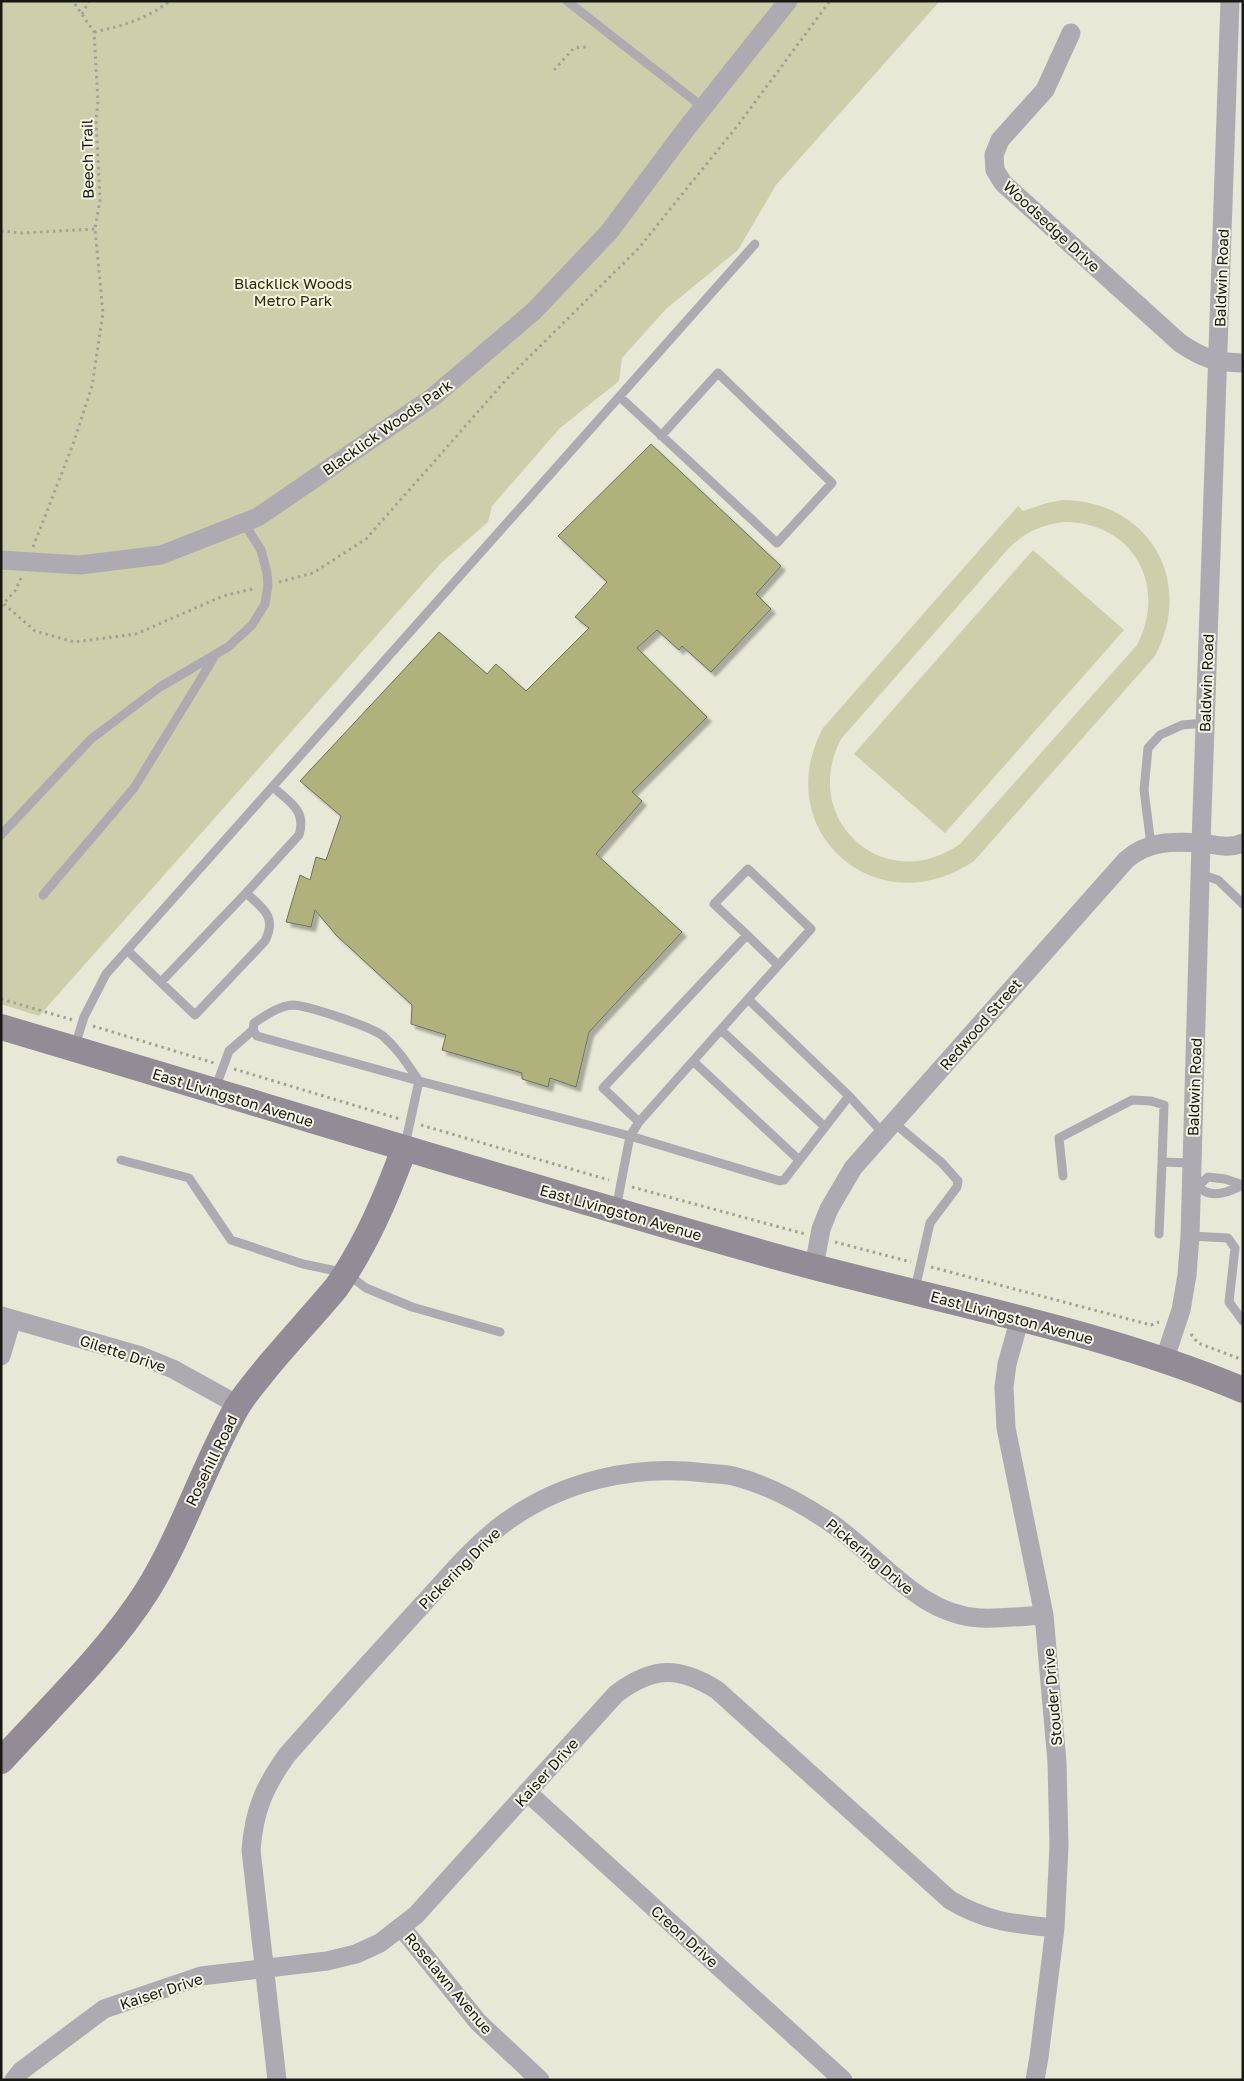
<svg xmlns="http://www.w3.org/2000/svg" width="1244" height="2081" viewBox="0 0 1244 2081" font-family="'Golos Text',sans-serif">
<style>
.green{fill:#cdcfab;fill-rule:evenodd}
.building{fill:#b0b27c;stroke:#707061;filter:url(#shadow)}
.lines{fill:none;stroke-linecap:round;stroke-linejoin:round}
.path{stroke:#a2a395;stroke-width:3;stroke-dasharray:2.5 4;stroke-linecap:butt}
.lane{stroke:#adaab1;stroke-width:9}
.street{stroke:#adaab1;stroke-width:19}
.secondary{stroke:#928c96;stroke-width:26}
.labels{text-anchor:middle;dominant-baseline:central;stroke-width:4;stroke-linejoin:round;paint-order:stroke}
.street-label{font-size:15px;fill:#181812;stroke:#f4f5e3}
.park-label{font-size:15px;fill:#2b2b00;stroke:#f4f5e3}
</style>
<defs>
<filter id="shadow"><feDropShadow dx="4.5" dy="4.5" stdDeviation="1" flood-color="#0004"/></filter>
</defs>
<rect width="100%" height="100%" fill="#e7e8d6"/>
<path class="green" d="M1 1H940L776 185 738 250 666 309 622 358 619 381 560 428 492 506 488 522 441 563 39 1016 1 1004Z
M1063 500C1149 501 1195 581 1155 656L974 861C877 927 768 831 823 728L1018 506 1023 511 1047 503ZM1064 522C1133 522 1168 585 1137 645L960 844C885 897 799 820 841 739L1009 548C1025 532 1041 525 1064 522Z
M1033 550 1124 630 945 833 854 754Z"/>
<path class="building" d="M651 444 781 566 756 594 771 609 711 672 682 646 679 650 657 630 637 648 707 717 632 792 642 801 596 854 682 932 589 1032 576 1087 550 1078 548 1087 522 1079V1073L442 1050 446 1035 411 1024 412 1005 336 935 315 910 311 927 286 922 300 875 310 880 316 857 326 860 341 816 300 781 439 632 487 674 496 664 526 691 589 628 575 617 607 582 558 536Z"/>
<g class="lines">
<path class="path" d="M82 14 89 1
M94 32C123 26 146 19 170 1
M554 70 574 48 586 47
M1 231 22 233 95 229
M33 547 72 447 92 386 103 313 95 229 100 200 96 120 98 102 94 32 73 1
M279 582 313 573 366 539 505 381 638 249 738 125 830 1
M4 604 35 631 74 642 136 634 223 596 256 588
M1 606 15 591 21 578
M1 999 73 1020
M93 1026 214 1063
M234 1069 400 1119
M421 1125 609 1180
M632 1187 805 1234
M835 1242 911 1262
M931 1267 1151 1325 1159 1322
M1191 1334 1198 1343 1243 1360"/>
<path class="lane" d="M567 1 704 108
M620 397 777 543 832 483 718 373 661 436
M1 835 91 739 160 687 228 647 252 625 265 604 268 585 267 573 261 550 244 523
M1151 845 1144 790 1148 748 1160 735 1182 725 1205 723
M1200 874 1218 880 1243 904
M43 895 134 788 213 659
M747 935 778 965
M127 950 195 1015 265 941C277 917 264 909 246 893L299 835C307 810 289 802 273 787
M161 982 246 893
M721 1030 825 1127
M75 1046 84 1017 106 974 755 244
M693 1061 799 1160
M215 1089 229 1051 253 1030 254 1023C265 1016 279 1006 292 1005 307 1005 372 1027 383 1036 398 1049 408 1065 419 1081L257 1036 253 1030
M849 1096 748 999 639 1122 630 1136 780 1181 784 1180 849 1096 883 1133
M639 1122 603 1088 747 935 714 904 748 869 811 929 748 999
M893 1122 942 1163 958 1181 957 1187 930 1223 915 1289
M405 1145 419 1081 630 1136 616 1209
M121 1160 189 1178 231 1240 303 1264 346 1273 366 1288 412 1307 500 1332
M1063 1176 1059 1138 1132 1100 1151 1101 1164 1105 1162 1162 1191 1163
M1191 1185C1198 1186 1200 1189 1206 1192 1218 1197 1232 1190 1243 1185
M1198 1186 1208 1177 1225 1179 1243 1185
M1159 1234 1162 1162
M1190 1236 1228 1238 1235 1248 1229 1302 1243 1321"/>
<path class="street" d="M1071 33 1045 90 1000 140 994 155 995 170 1003 183 1180 343C1204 359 1214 362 1243 363
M1 560 80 565 161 555 258 517 433 397 534 311 609 232 686 129 788 1
M814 1267 821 1229 829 1209 853 1168 1126 860C1147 841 1173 841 1200 843 1216 844 1227 850 1243 843
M1 1316 141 1356 173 1369 238 1405
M1020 1318 1007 1364 1004 1387 1006 1428 1044 1615 1057 1762 1059 1846 1055 1928 1039 2057 1035 2080
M1 1356 12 1319
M1164 1361 1181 1310 1187 1275 1190 1236 1201 843 1230 1
M527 1792 843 2080
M402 1928 478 2022 540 2080
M14 2080 21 2071 104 2009 201 1976 327 1961 356 1954 380 1943 416 1915 616 1694C653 1666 679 1666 717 1690L950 1900C987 1922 1014 1924 1055 1928
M277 2080 251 1850C254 1811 264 1787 287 1755 331 1705 376 1655 422 1605 447 1578 472 1547 503 1524 561 1481 634 1464 706 1473 715 1474 725 1474 733 1476 766 1484 801 1503 828 1521 878 1554 916 1614 980 1618 1001 1619 1023 1616 1044 1615"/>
<path class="secondary" d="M1 1027C261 1104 520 1185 781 1258 935 1301 1095 1328 1243 1390
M1 1761C49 1708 109 1651 147 1591 183 1533 203 1467 237 1407 246 1392 258 1379 269 1365 291 1339 314 1314 336 1288 366 1245 386 1198 404 1149"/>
</g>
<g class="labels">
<g class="street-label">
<text transform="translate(87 159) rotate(-91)">Beech Trail</text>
<text transform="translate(1052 226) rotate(43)">Woodsedge Drive</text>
<text transform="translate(1221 278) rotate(-88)">Baldwin Road</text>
<text transform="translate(387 427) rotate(-35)">Blacklick Woods Park</text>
<text transform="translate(1206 683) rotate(-88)">Baldwin Road</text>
<text transform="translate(980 1024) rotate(-49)">Redwood Street</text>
<text transform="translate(1194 1087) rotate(-88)">Baldwin Road</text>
<text transform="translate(233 1097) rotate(17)">East Livingston Avenue</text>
<text transform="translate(621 1212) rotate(16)">East Livingston Avenue</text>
<text transform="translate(1012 1317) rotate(15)">East Livingston Avenue</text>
<text transform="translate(123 1353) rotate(18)">Gilette Drive</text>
<text transform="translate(211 1460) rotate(-64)">Rosehill Road</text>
<text transform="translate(870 1556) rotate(40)">Pickering Drive</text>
<text transform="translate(459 1568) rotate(-45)">Pickering Drive</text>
<text transform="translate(1052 1697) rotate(-95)">Stouder Drive</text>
<text transform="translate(546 1772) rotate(-48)">Kaiser Drive</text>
<text transform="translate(685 1936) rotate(42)">Creon Drive</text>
<text transform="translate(449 1983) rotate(50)">Roselawn Avenue</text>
<text transform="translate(161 1991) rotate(-18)">Kaiser Drive</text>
</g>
<g class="park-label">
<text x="293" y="283">Blacklick Woods<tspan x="293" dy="17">Metro Park</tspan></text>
</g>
</g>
<rect width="1244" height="2081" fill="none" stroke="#181812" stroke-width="5"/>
</svg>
